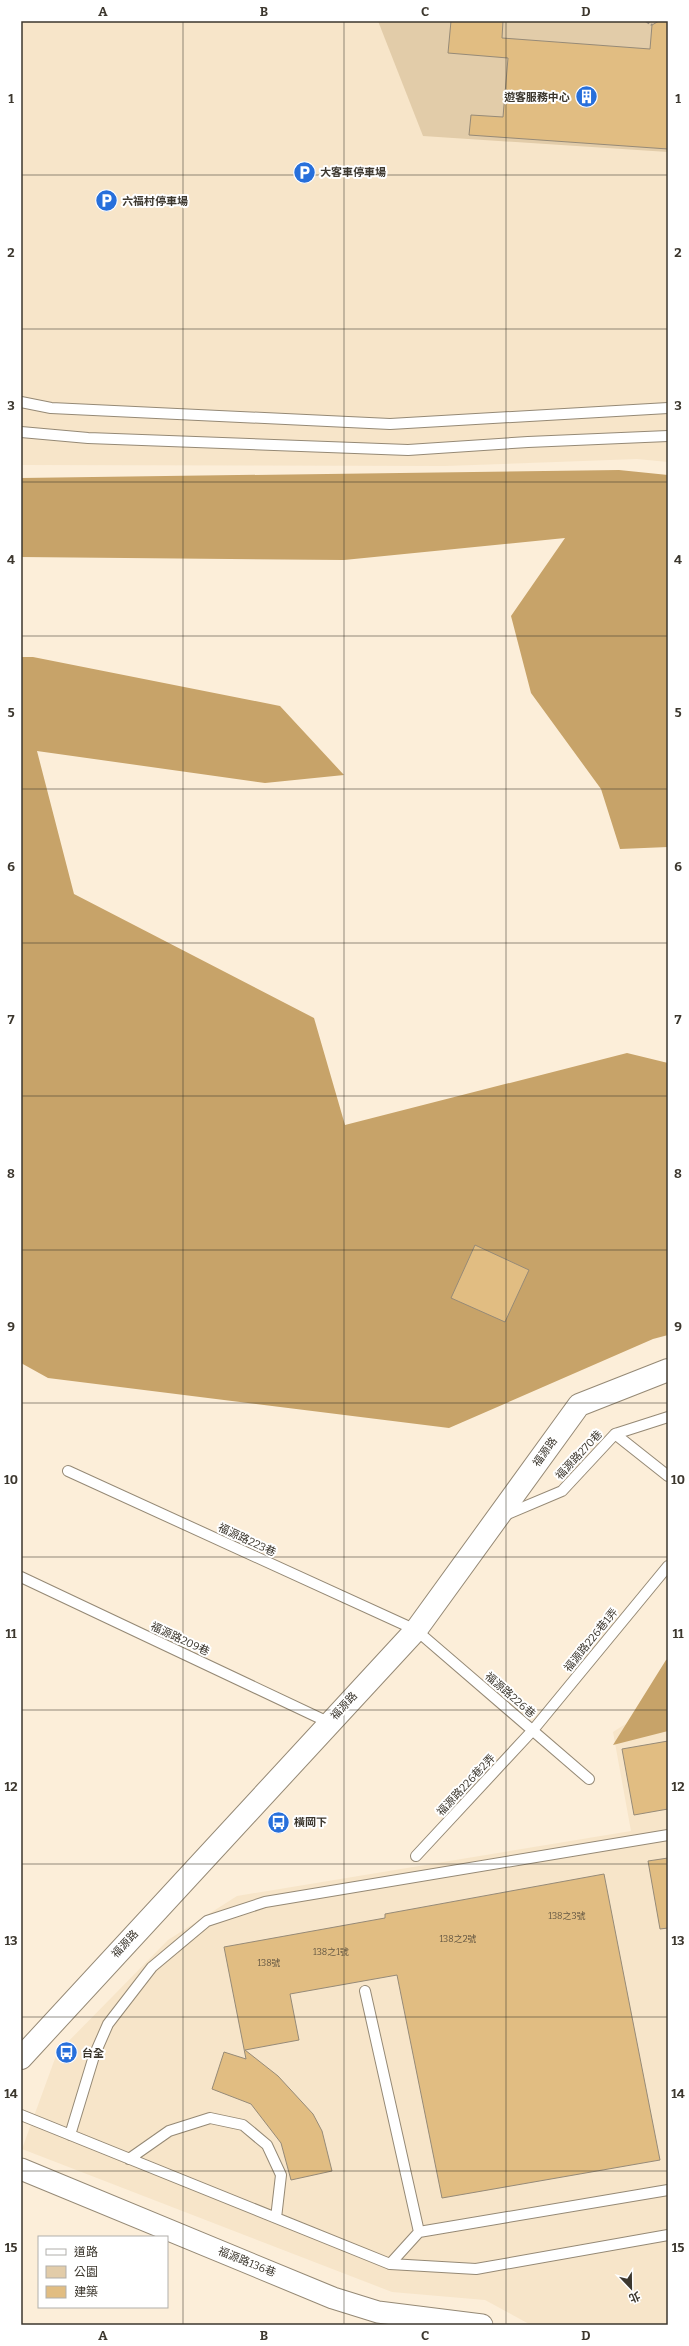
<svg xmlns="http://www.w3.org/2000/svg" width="689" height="2346" viewBox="0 0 689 2346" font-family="Bitter,'Noto Sans TC',serif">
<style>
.built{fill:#f7e5c9}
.green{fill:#e2cca9}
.forest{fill:#c7a369}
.building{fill:#e1bd82;stroke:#968a77}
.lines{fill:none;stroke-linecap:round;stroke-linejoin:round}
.service-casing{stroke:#958975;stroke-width:12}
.minor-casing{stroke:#958975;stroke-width:23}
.tertiary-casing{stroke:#958975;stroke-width:24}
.path{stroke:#988e80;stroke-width:2.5;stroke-dasharray:4 2;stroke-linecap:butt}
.service{stroke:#fff;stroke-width:10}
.minor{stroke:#fff;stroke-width:21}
.tertiary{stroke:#fff;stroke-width:22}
.grid{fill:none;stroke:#3c372e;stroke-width:1;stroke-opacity:0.55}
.labels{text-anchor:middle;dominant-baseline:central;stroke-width:4;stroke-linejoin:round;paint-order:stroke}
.number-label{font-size:9px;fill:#655843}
.poi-label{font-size:11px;font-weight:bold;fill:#3c372e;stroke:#fff;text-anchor:start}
.street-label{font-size:11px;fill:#3c372e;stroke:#fff}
.neatline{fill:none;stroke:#3c372e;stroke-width:1.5}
.grid-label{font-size:13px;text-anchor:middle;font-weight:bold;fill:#3c372e}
</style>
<rect width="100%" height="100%" fill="#fceed9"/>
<path class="built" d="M21 21H668V462L637 459 445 466 21 465Z
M668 1697V2325H531L485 2300 392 2292 22 2149 57 2053 168 1940 237 1896 631 1831 613 1732Z"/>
<path class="green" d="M378 21H668V152L423 136Z"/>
<path class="forest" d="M619 470 668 475V847L620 849 601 789 531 693 511 616 565 538 344 560 21 557V478Z
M21 657H33L280 706 344 775 265 783 37 751 74 894 314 1018 345 1125 627 1053 668 1063V1335L653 1339 449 1428 48 1378 21 1363Z
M668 1659V1731L613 1745 666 1660Z"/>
<path class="building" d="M451 21H503L502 38 650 49 652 25 659 21H668V149L469 135 471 115 503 117 508 58 448 53Z
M475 1245 529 1270 505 1322 451 1298Z
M668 1741V1809L634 1815 622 1749Z
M668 1858V1928L660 1929 648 1861Z
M604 1874 660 2160 442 2198 397 1975 290 1994 299 2040 245 2050 278 2076 313 2114 322 2131 332 2171 291 2180 281 2143 251 2104 212 2089 224 2052 246 2059 224 1947 385 1918V1914Z"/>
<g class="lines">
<defs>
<path id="service" d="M21 402 51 408 390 424 668 408
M21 432 88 438 408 450 528 442 668 436
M615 1434 668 1417
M68 1471 416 1630 589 1779
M505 1515 562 1491 615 1434 668 1476
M21 1577 328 1722
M416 1856 533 1730 668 1566
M365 1991 419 2232 668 2190
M21 2115 390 2264 476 2269 668 2235
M70 2135 94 2056 108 2024 152 1967 207 1921 265 1902 668 1835
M129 2159 169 2131 210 2118 243 2125 267 2145 281 2175 276 2218
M390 2264 419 2232"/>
<path id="minor" d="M21 2169 333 2298 378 2312 482 2325"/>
<path id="tertiary" d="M21 2058 416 1630 579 1405 668 1370"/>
</defs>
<use href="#service" class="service-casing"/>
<use href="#minor" class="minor-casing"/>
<use href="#tertiary" class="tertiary-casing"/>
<path class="path" d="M646 21 652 25"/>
<use href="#service" class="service"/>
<use href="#minor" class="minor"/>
<use href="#tertiary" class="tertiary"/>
</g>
<path class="grid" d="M183 21V2325M344 21V2325M506 21V2325M21 175H668M21 329H668M21 482H668M21 636H668M21 789H668M21 943H668M21 1096H668M21 1250H668M21 1403H668M21 1557H668M21 1710H668M21 1864H668M21 2017H668M21 2171H668"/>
<defs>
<symbol id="building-disc" viewBox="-11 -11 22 22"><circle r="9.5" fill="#276fdb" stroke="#fff"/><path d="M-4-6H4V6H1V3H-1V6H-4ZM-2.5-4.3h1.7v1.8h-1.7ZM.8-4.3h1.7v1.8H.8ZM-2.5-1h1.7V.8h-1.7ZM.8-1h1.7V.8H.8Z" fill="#fff"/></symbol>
<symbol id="parking-disc" viewBox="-11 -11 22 22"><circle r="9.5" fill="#276fdb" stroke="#fff"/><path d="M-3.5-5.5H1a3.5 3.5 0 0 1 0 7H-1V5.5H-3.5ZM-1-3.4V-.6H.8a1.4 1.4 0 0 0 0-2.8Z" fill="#fff"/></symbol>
<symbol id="bus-disc" viewBox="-11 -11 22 22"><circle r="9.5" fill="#276fdb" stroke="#fff"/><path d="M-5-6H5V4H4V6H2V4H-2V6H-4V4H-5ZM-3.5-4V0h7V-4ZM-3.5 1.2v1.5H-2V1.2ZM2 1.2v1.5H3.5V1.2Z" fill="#fff"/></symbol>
</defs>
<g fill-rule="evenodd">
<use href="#building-disc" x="574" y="84" width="25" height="25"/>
<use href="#parking-disc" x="292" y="160" width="25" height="25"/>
<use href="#parking-disc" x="94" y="188" width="25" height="25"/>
<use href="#bus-disc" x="266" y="1810" width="25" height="25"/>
<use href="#bus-disc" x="54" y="2040" width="25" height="25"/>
</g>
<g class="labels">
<g class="number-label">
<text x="567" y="1916">138之3號</text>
<text x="458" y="1939">138之2號</text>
<text x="331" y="1952">138之1號</text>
<text x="269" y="1963">138號</text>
</g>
<g class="poi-label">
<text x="570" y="97" text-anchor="end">遊客服務中心</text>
<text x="320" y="172">大客車停車場</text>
<text x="122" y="201">六福村停車場</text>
<text x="294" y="1822">橫岡下</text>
<text x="82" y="2053">台全</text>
</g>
<g class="street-label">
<text transform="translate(545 1452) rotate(-54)">福源路</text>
<text transform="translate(579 1455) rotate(-47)">福源路270巷</text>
<text transform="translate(247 1540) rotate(25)">福源路223巷</text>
<text transform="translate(180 1639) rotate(25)">福源路209巷</text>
<text transform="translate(591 1640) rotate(-51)">福源路226巷1弄</text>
<text transform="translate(510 1695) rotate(41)">福源路226巷</text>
<text transform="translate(344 1706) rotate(-47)">福源路</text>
<text transform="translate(466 1785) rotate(-47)">福源路226巷2弄</text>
<text transform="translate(125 1944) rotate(-47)">福源路</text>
<text transform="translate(247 2262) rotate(22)">福源路136巷</text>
</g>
</g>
<rect width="689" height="2346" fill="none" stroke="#ffffff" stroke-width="44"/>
<rect x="38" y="2236" width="130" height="72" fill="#ffffff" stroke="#b1afab"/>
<rect x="46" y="2249" width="20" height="6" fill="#ffffff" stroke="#b1afab"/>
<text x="74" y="2256" font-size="12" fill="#3c372e">道路</text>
<rect x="46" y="2266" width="20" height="12" fill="#e2cca9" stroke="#b1afab"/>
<text x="74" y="2276" font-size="12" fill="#3c372e">公園</text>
<rect x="46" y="2286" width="20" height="12" fill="#e1bd82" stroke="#b1afab"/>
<text x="74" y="2296" font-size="12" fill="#3c372e">建築</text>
<g transform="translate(631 2288) rotate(158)" stroke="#ffffff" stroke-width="3" paint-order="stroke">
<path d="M0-3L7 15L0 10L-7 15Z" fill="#3c372e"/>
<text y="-6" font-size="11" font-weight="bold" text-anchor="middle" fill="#3c372e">北</text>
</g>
<rect x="22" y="22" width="645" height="2302" class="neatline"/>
<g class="grid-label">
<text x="103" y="16">A</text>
<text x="264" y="16">B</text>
<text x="425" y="16">C</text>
<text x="586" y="16">D</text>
<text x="11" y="103">1</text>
<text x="678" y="103">1</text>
<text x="11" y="257">2</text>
<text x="678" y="257">2</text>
<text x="11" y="410">3</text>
<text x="678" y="410">3</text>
<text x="11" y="564">4</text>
<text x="678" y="564">4</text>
<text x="11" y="717">5</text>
<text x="678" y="717">5</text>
<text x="11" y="871">6</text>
<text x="678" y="871">6</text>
<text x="11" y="1024">7</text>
<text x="678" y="1024">7</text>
<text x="11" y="1178">8</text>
<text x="678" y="1178">8</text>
<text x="11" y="1331">9</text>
<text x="678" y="1331">9</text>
<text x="11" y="1484">10</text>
<text x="678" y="1484">10</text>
<text x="11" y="1638">11</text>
<text x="678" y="1638">11</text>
<text x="11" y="1791">12</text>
<text x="678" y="1791">12</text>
<text x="11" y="1945">13</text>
<text x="678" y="1945">13</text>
<text x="11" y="2098">14</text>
<text x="678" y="2098">14</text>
<text x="11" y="2252">15</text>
<text x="678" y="2252">15</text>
<text x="103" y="2340">A</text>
<text x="264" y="2340">B</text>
<text x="425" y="2340">C</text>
<text x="586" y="2340">D</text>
</g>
</svg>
